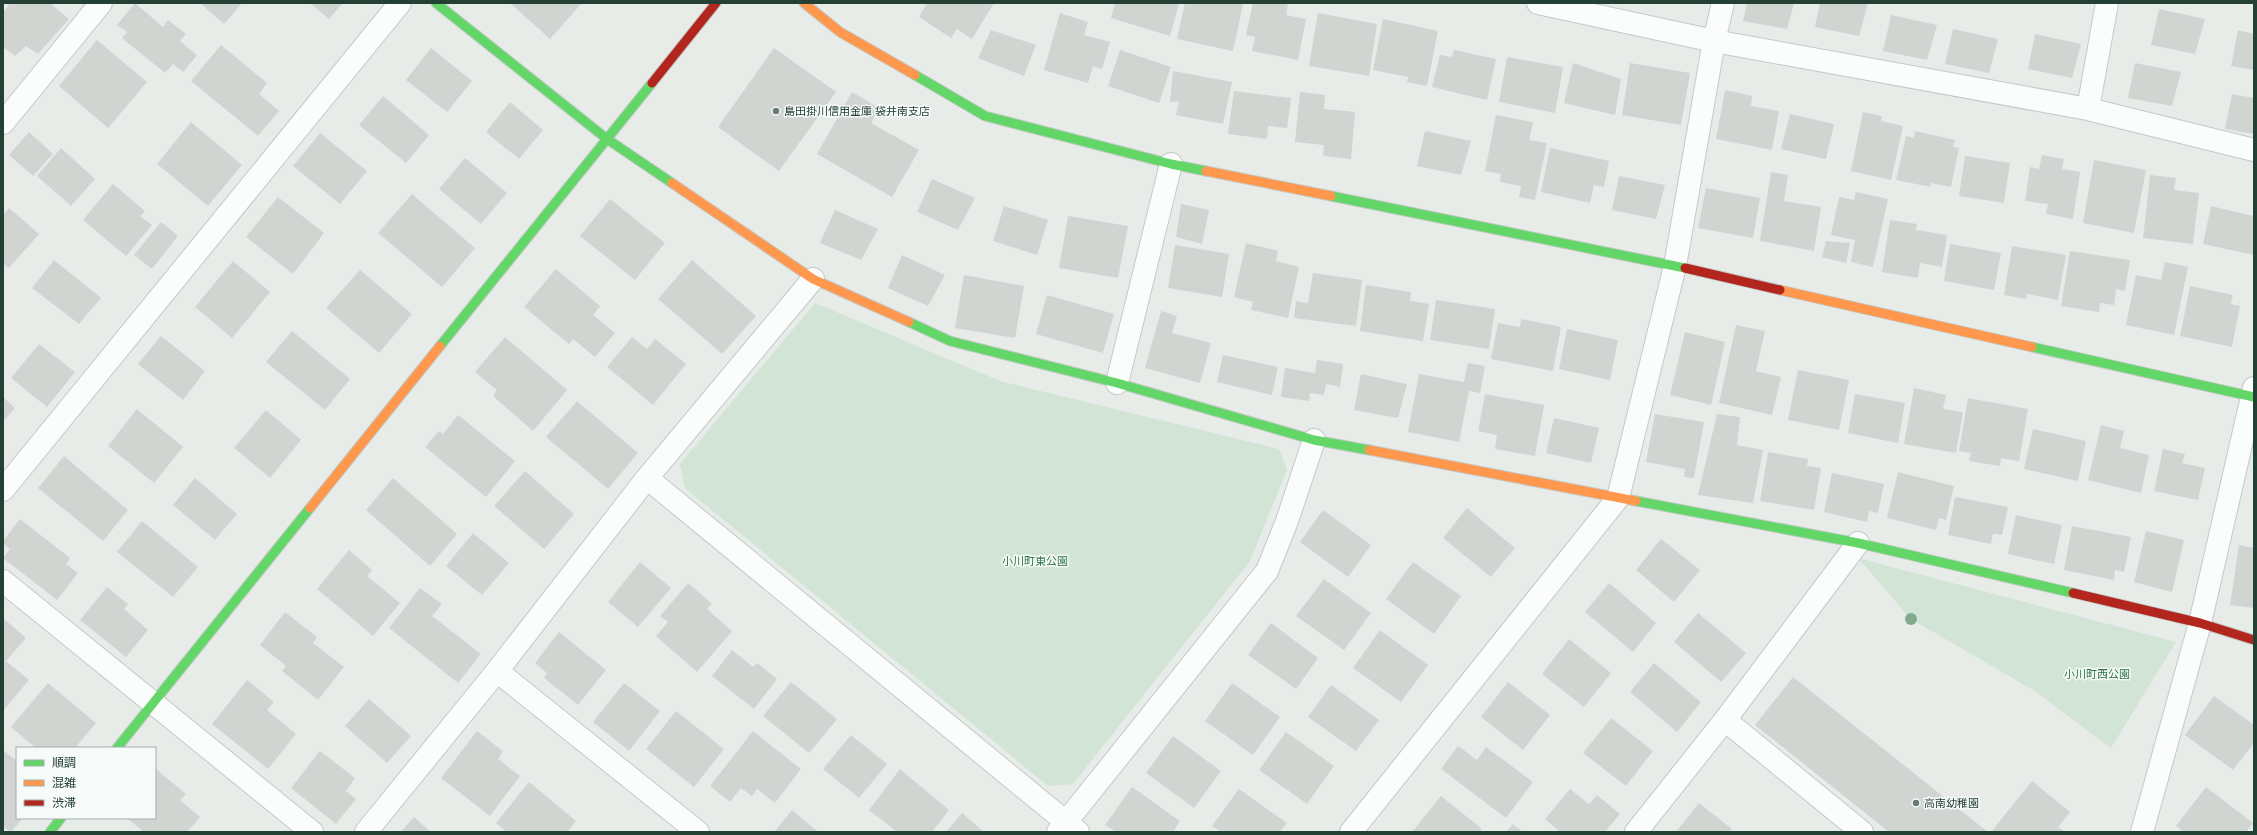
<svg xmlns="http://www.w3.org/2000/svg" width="2257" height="835" viewBox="0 0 2257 835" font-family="'PT Sans','Noto Sans JP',sans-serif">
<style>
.green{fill:#d1e4d5}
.building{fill:#d0d5d2}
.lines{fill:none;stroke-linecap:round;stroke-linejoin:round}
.street-casing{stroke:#c4c9c6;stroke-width:24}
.fast-casing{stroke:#c3c9c6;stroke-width:11}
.slow-casing{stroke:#c3c9c6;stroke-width:11}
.jam-casing{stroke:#c3c9c6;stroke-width:11}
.street{stroke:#fbfcfc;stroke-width:22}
.fast{stroke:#63d668;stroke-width:9}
.slow{stroke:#ff974d;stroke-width:9}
.jam{stroke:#b3261e;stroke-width:9}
.tree{fill:#82ab8d}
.poi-dot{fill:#687c74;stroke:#f6faf8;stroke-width:1.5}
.labels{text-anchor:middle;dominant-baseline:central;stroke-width:3;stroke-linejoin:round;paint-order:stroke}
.poi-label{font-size:11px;fill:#244035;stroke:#f6faf8;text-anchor:start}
.park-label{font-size:11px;fill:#2f7642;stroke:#f6faf8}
</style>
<rect width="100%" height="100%" fill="#e7ece9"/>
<path class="green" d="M815 303 1000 381 1279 449 1287 470 1250 561 1073 784 1048 786 685 488 680 464Z
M1858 558 2176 642 2111 748 2033 690 1911 619Z"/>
<path class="building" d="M6 3H50L69 19 38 54 26 46 15 56 3 47V12L9 5Z
M135 3 163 27 168 20 186 34 180 41 197 55 183 72 173 64 165 73 122 38 127 32 117 25Z
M200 3H242L224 24Z
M310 3H343L329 19Z
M510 3H582L550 39Z
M927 3H994L972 39 957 29 951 38 919 17Z
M1115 3H1175L1179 4 1170 36 1111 18Z
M1185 3 1243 4 1233 51 1177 39Z
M1253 3 1288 4 1286 15 1306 19 1298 60 1252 51 1255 37 1246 35Z
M1747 3H1794L1787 29 1743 21Z
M1820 3H1868L1859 36 1815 27Z
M2159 9 2205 19 2195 54 2151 45Z
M1060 13 1088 22 1084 35 1110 42 1102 69 1093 66 1088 83 1044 70Z
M1318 13 1377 24 1369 76 1309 66Z
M1891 15 1937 25 1927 60 1883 51Z
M1383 19 1438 31 1427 86 1407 82 1408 77 1373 70Z
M1953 29 1998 39 1989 73 1945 64Z
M991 30 1036 45 1024 76 978 58Z
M2238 30 2254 34V70L2231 66Z
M2035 34 2081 44 2072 78 2028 69Z
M97 40 147 82 108 128 59 86Z
M221 45 267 83 259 94 279 111 258 136 191 81Z
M431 48 472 81 447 112 406 80Z
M774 48 836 92 779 171 718 127Z
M1120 50 1171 67 1159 103 1108 86Z
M1454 50 1496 59 1487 100 1432 87 1440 55 1452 57Z
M1507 57 1563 67 1555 113 1499 102Z
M1573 63 1621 79 1615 115 1564 103Z
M1630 63 1690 73 1681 125 1622 115Z
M2135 63 2181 72 2172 106 2128 98Z
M1173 71 1232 82 1223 124 1176 115 1179 101 1170 102Z
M1725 90 1752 96 1751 106 1779 111 1772 150 1716 139Z
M1234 91 1291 98 1287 128 1268 126 1267 139 1228 134Z
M852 92 879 108 871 123 919 150 892 197 817 154Z
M1300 92 1325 95 1324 109 1355 112 1351 159 1323 156 1324 145 1295 142Z
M2232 94 2254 98V134L2225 129Z
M383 96 429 135 406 163 359 125Z
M510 102 543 130 519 159 486 132Z
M1863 112 1882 116 1881 121 1903 126 1891 180 1851 171Z
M1790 114 1834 124 1826 159 1781 149Z
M1496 115 1533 122 1529 140 1547 143 1535 200 1519 197 1521 186 1500 182 1501 174 1485 171Z
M191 122 242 165 208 206 157 164Z
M1425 131 1471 141 1461 175 1417 166Z
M1915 131 1955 140 1953 147 1959 148 1951 187 1931 183V187L1896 180 1906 136 1914 138Z
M29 132 53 154 33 176 9 155Z
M320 133 367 171 340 204 293 166Z
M61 148 95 179 71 206 37 176Z
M1550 148 1609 161 1604 187 1594 185 1590 203 1541 192Z
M2042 155 2064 159 2062 169 2080 172 2073 219 2046 214 2048 204 2025 201 2030 167 2039 169Z
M1965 156 2010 163 2004 203 1959 196Z
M465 158 507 193 481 224 439 189Z
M2094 160 2146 170 2134 233 2083 223Z
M1771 172 1788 175 1784 201 1821 207 1814 251 1760 241Z
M2150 175 2176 178 2174 190 2199 193 2193 244 2143 238Z
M1619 176 1665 185 1656 219 1612 210Z
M932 179 975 198 958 230 917 212Z
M113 184 145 211 140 216 152 225 126 256 83 220Z
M1706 188 1760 198 1753 238 1698 228Z
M1856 192 1888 199 1873 267 1851 262 1855 240 1831 235 1839 197 1854 200Z
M412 194 475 248 442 287 378 233Z
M278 197 324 233 293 274 246 237Z
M610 199 665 243 635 280 580 236Z
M1181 204 1209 210 1202 244 1176 237Z
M1004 206 1048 220 1037 255 993 241Z
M2211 206 2254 216V255L2203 244Z
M9 208 39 234 9 268 3 263V215Z
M835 210 878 229 861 260 820 243Z
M1068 216 1128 226 1118 278 1059 268Z
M1890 220 1917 224 1916 230 1947 235 1942 267 1920 263 1918 278 1882 272Z
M161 222 178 236 152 269 134 255Z
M1826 241 1850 243 1846 263 1822 257Z
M1246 243 1278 251 1276 261 1299 267 1288 318 1251 310 1253 302 1234 297Z
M1950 244 2001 253 1994 290 1944 281Z
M1175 245 1229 254 1222 297 1168 288Z
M2012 246 2066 255 2058 300 2027 294 2026 299 2004 295Z
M2070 251 2130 260 2125 291 2116 289 2114 305 2100 303 2099 312 2061 306Z
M902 255 945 275 928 306 888 288Z
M54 260 101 298 79 324 32 288Z
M692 260 756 316 722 354 658 299Z
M233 261 270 292 232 338 195 307Z
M2165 262 2188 267 2174 335 2126 325 2136 275 2161 280Z
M556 269 600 306 593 315 615 333 595 357 573 339 569 344 524 307Z
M360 270 412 314 379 353 326 308Z
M1313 273 1362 280 1356 326 1294 318 1296 301 1308 303Z
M964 275 1024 286 1015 338 955 328Z
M1366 285 1411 292 1410 301 1429 304 1423 341 1360 331Z
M2190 286 2233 295 2231 304 2240 306 2232 347 2180 336Z
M1047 295 1114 314 1103 353 1036 334Z
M1436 300 1495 309 1489 349 1430 340Z
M1161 311 1177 316 1172 333 1211 343 1200 383 1145 368Z
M1521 319 1561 327 1553 371 1491 359 1498 323 1520 327Z
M1736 325 1765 331 1756 371 1781 377 1772 415 1719 403Z
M1567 329 1618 340 1610 380 1559 369Z
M292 331 350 379 325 410 266 362Z
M1685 332 1725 342 1711 405 1670 395Z
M161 336 205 371 183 400 138 364Z
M505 337 567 390 533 431 493 396 497 390 475 372Z
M632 337 647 349 655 339 686 364 653 405 607 367Z
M39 344 75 372 47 407 11 378Z
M1223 355 1278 367 1272 395 1217 382Z
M1317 360 1343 364 1340 387 1326 384 1324 395 1310 393 1309 401 1281 397 1285 368 1315 373Z
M1468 363 1485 366 1480 393 1469 391 1459 442 1408 432 1419 374 1464 382Z
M1798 370 1849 380 1839 430 1788 420Z
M1361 374 1407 384 1398 418 1354 410Z
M1914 388 1946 395 1943 409 1963 412 1956 453 1904 444Z
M1485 394 1544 405 1535 456 1495 449 1497 435 1478 431Z
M1855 394 1905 403 1898 443 1848 433Z
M3 397 15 408 3 422Z
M1968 398 2028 409 2019 461 2001 458 2000 466 1969 461 1971 453 1959 451Z
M577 401 638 453 608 489 546 437Z
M137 409 183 447 154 483 108 446Z
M266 410 301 440 270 478 234 448Z
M1655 414 1704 422 1694 478 1684 477 1685 469 1646 462Z
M1717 414 1740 417 1737 445 1763 450 1753 503 1698 495Z
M458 415 515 461 486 497 425 447 439 431 443 434Z
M1554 418 1599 428 1591 463 1546 453Z
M2101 425 2124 431 2120 448 2149 455 2141 493 2088 480Z
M2033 429 2086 441 2078 481 2024 469Z
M2163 449 2185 454 2182 463 2205 468 2198 500 2154 491Z
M1768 452 1808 459 1807 466 1821 468 1814 510 1760 501Z
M64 456 128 510 103 541 38 488Z
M525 471 574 514 544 549 494 506Z
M1898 472 1954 486 1946 520 1939 518 1936 530 1887 518Z
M1832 473 1884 484 1878 513 1869 511 1867 522 1824 512Z
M195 478 237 514 215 540 173 505Z
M393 478 457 534 430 566 366 510Z
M1955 497 2008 507 2002 535 1993 534 1991 544 1948 535Z
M1467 508 1515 548 1491 577 1443 538Z
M1323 510 1371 545 1348 577 1300 542Z
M2016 515 2062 525 2054 564 2008 554Z
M20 519 70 558 66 564 78 573 57 600 3 558 10 549 3 543V541Z
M142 521 198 567 173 597 117 552Z
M2072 526 2131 537 2124 572 2115 570 2114 580 2064 570Z
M2146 531 2184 540 2172 592 2134 582Z
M473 533 509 563 482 595 446 566Z
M1661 539 1700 570 1674 602 1636 570Z
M2239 545 2254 548V608L2230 605Z
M349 550 372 570 367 576 400 603 373 636 317 589Z
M640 562 671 588 638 627 608 602Z
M1413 562 1461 596 1434 634 1386 599Z
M1324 579 1371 613 1344 650 1296 616Z
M688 583 712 604 707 609 732 631 697 672 656 636 668 622 660 616Z
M1609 583 1656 623 1633 652 1585 612Z
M107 587 128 604 124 609 148 630 126 657 80 620Z
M420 588 442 604 432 616 481 654 458 683 389 628Z
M285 612 317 637 313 643 344 667 318 700 282 671 286 666 260 645Z
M1698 613 1746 653 1721 682 1674 642Z
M3 618 26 638 6 661 29 680 3 711Z
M1271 623 1318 658 1296 689 1248 655Z
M1380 630 1428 665 1401 702 1353 668Z
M559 632 606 670 578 705 544 678 547 673 535 663Z
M1569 639 1611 673 1584 707 1542 674Z
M732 650 753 667 757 663 777 679 754 709 712 676Z
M1654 663 1701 702 1677 732 1630 692Z
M1793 677 1988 832H1889L1755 725Z
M247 680 274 702 267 710 296 734 268 769 212 724Z
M791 682 837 719 809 753 763 716Z
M1508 682 1550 715 1523 750 1481 717Z
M48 683 96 723 75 748H36L11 727Z
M624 683 660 711 629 751 593 722Z
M1232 683 1280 717 1253 755 1205 721Z
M1331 685 1379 720 1356 751 1308 717Z
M2214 696 2254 725V743L2233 770 2185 735Z
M369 699 411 736 387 763 345 726Z
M676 711 724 749 694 787 646 749Z
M1611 718 1653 751 1626 786 1583 753Z
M477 731 503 751 498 759 520 776 490 816 441 778Z
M753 731 801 769 775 803 757 789 752 796 741 788 730 802 710 786Z
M1286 732 1334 766 1307 804 1259 770Z
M851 735 887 764 859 798 823 769Z
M1173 736 1221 771 1194 808 1146 773Z
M1458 746 1477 760 1486 747 1533 782 1506 818 1441 769Z
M3 750 17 761V818H23L11 832 3 827Z
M320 751 355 778 346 791 356 799 336 824 291 788Z
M155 768 186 794 180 800 200 817 187 832H144L127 818H155Z
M900 769 949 810 932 832H897L869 810Z
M2032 781 2070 812 2058 827 2065 832H1991Z
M529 782 576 821 567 832H507L496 823Z
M1132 787 1180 821 1173 832H1116L1105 825Z
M2206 787 2253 823 2246 832H2184L2176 826Z
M1239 789 1287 823 1280 832H1221L1212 826Z
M1570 789 1589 804 1597 795 1620 814 1605 832H1560L1545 819Z
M1441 796 1482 829 1480 832 1413 831Z
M1699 803 1732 829 1730 832H1676Z
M792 810 817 831 816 832H774Z
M962 813 984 832H946Z
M414 817 431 832H401Z
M1513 824 1523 832H1506Z"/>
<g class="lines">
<defs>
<path id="street" d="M1538 3 1714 41 2088 109 2254 150
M2088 109 2107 3
M3 123 101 3
M1117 383 1171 164
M647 478 1078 832
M3 490 400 3
M3 581 312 832
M497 671 698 832
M1725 720 1862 832
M366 832 497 671 647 478 813 279
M1058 832 1267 571 1287 521 1314 440
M1351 832 1618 498 1675 266 1714 41 1723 3
M1636 832 1725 720 1858 543
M2142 832 2200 623 2254 388"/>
<path id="fast" d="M436 3 607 139 672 183
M915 75 985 116 1171 164 1206 171
M1331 196 1685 268
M909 322 950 341 1117 383 1314 440 1369 450
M440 346 652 83
M2032 347 2254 397
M1636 501 1858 543 2073 593
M117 748 310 508
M50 832 61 818"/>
<path id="slow" d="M804 3 840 32 915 75
M1206 171 1331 196
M672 183 813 279 909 322
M1780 290 2032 347
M1369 450 1636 501
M310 508 440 346"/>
<path id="jam" d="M652 83 716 3
M1685 268 1780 290
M2073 593 2200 623 2254 640"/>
</defs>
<use href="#street" class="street-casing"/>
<use href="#fast" class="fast-casing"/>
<use href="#slow" class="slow-casing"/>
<use href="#jam" class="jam-casing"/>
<use href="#street" class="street"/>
<use href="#fast" class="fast"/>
<use href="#slow" class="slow"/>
<use href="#jam" class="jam"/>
</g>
<circle class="tree" cx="1911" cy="619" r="6"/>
<g class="poi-dot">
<circle cx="776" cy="111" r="4"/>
<circle cx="1916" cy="803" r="4"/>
</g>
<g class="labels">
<g class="poi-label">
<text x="784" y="111">島田掛川信用金庫 袋井南支店</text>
<text x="1924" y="803">高南幼稚園</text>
</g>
<g class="park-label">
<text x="1035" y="561">小川町東公園</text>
<text x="2097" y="674">小川町西公園</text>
</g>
</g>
<rect width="2257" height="835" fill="none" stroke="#244035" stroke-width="8"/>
<rect x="16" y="747" width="140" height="72" fill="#f6faf8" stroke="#a2b0aa"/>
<rect x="24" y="760" width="20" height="6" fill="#63d668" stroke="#a2b0aa"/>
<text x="52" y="767" font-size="12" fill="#244035">順調</text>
<rect x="24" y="780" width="20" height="6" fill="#ff974d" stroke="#a2b0aa"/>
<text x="52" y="787" font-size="12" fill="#244035">混雑</text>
<rect x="24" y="800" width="20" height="6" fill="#b3261e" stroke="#a2b0aa"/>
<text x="52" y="807" font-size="12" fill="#244035">渋滞</text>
</svg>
